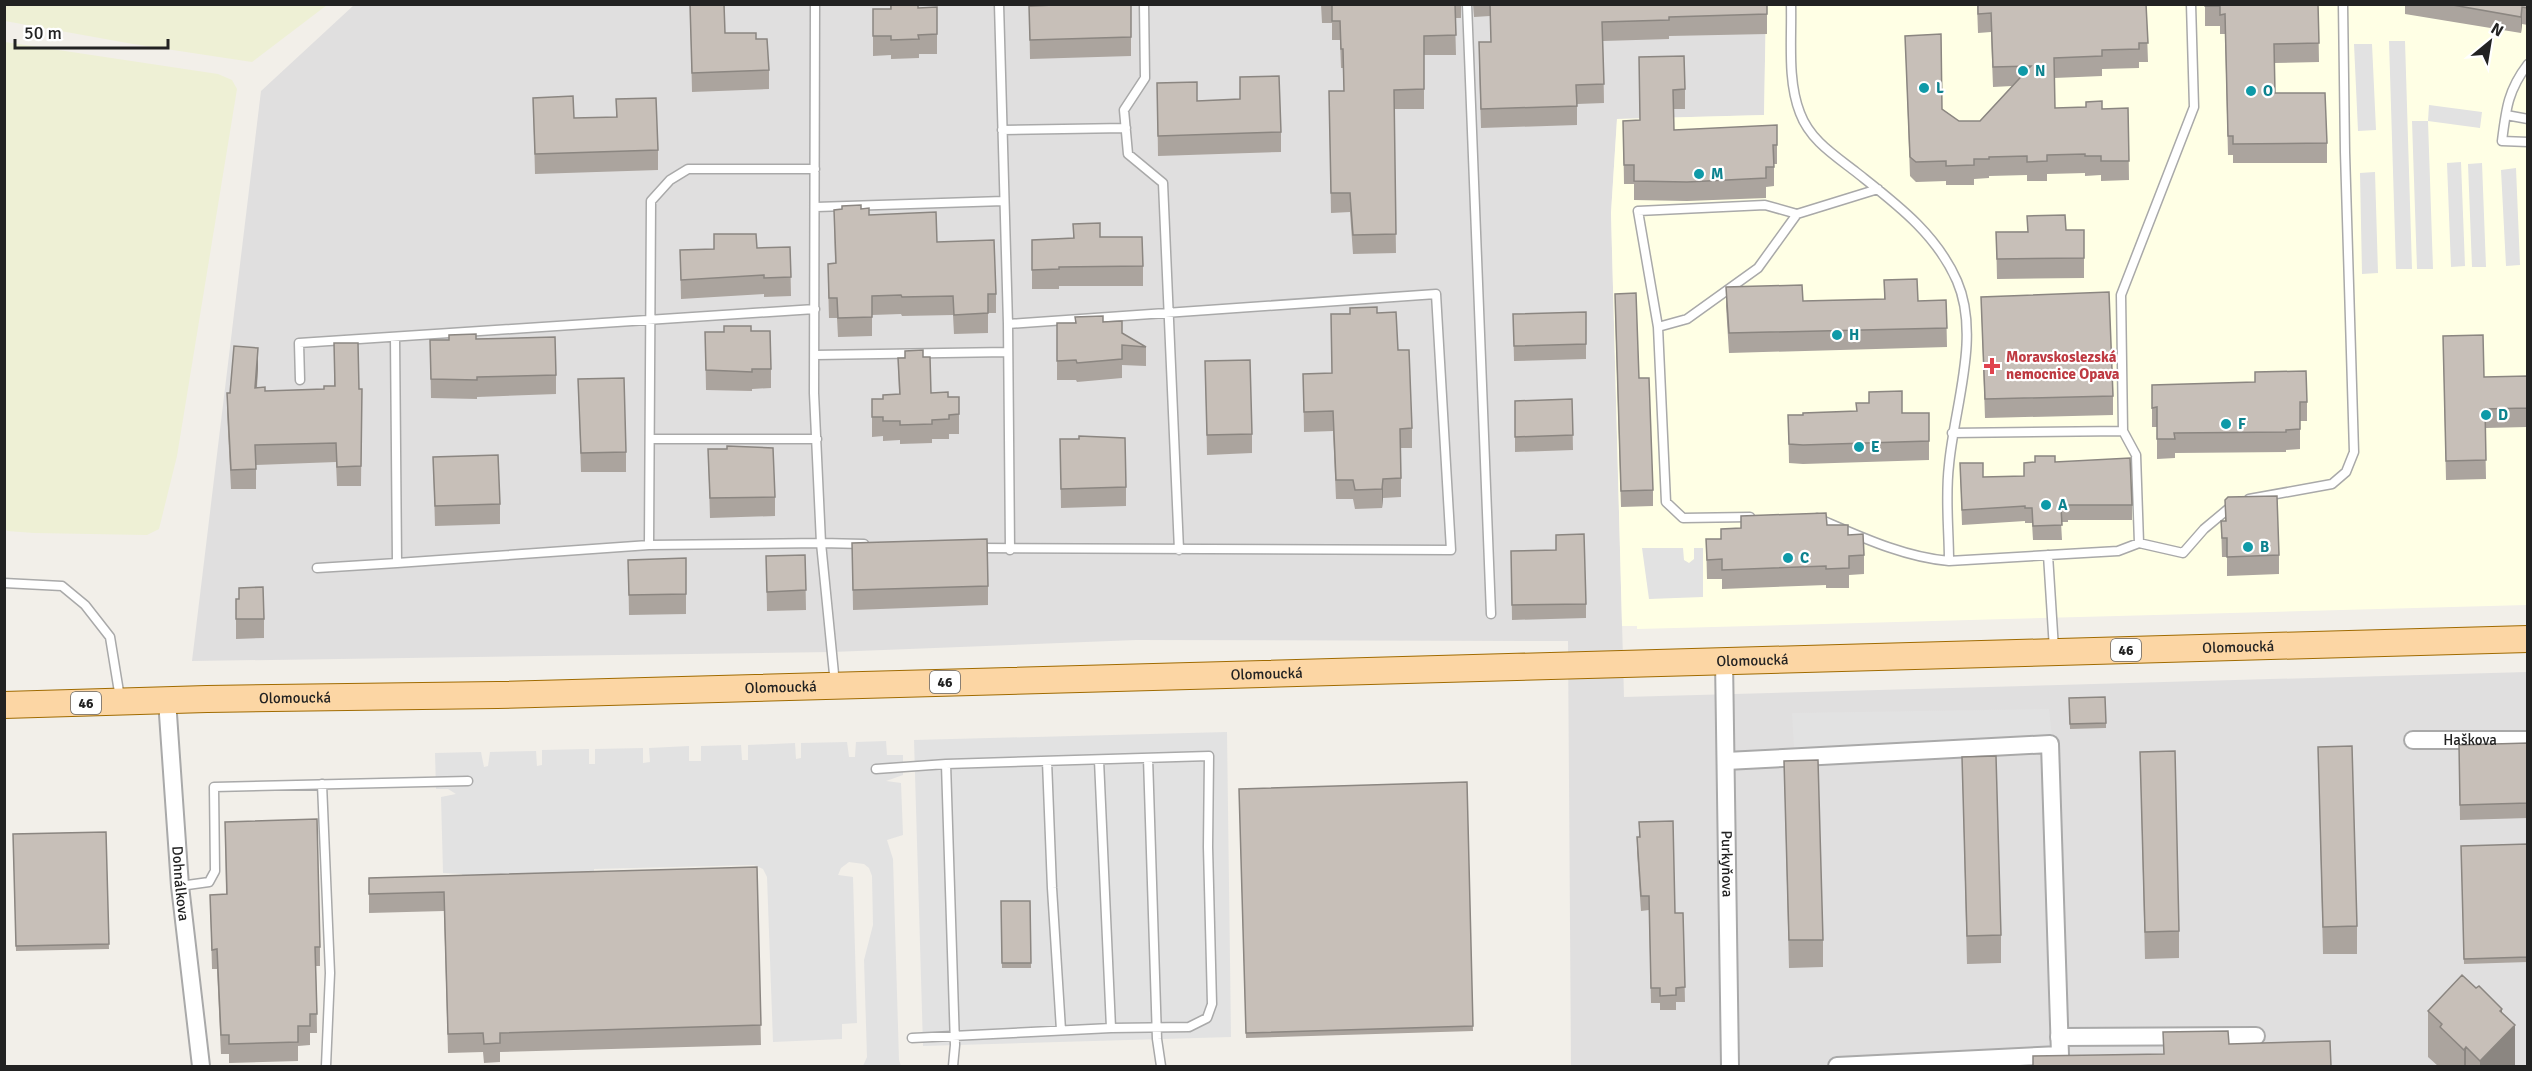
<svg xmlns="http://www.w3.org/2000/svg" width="2532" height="1071" viewBox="0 0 2532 1071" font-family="Signika,sans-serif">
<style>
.residential{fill:#e0dfdf}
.education{fill:#ffffe5}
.farmland{fill:#eef0d5}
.parking{fill:#e2e2e2}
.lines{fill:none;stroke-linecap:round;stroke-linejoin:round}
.service-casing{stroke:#a9a9a9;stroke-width:11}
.minor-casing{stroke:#a9a9a9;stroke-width:20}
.primary-casing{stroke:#a06b00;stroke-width:28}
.service{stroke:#fff;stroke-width:8}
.minor{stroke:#fff;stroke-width:16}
.primary{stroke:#fcd6a4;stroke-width:26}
.wall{fill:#aba49e}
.shaded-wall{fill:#8b8681}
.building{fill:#c7bfb8;stroke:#8b8681;stroke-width:1.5}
.culture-dot{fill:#0f9aa8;stroke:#fff;stroke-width:2}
.health-dot{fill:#e0444e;stroke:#fff;stroke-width:2}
.labels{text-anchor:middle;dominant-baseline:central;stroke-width:4.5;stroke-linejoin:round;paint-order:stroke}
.shield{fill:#fff;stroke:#646464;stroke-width:1.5}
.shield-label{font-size:14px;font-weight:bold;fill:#222}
.culture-label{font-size:15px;font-weight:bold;fill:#0d838f;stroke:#fff;text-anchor:start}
.health-label{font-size:15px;font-weight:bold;fill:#be3a42;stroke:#fff;text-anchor:start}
.street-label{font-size:15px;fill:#222;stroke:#fff}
</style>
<rect width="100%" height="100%" fill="#f2efe9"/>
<path class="residential" d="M354 5H1766L1764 115 1617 119 1611 213 1624 697 2527 672V1066H1571L1568 641 1136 640 832 652 192 661 261 91Z"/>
<path class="education" d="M1766 5H2527V605L1637 629V626H1622L1611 213 1617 119 1764 115Z"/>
<path class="farmland" d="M4 5 5 4 327 5 252 62 133 44 5 21Z
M5 42 218 74 232 80 237 89 177 456 159 529 147 535 34 533 7 531 5 527Z"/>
<path class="parking" d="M2389 41H2405L2412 269H2396Z
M2354 44H2372L2376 130 2358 131Z
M2429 105 2482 112 2480 128 2428 121 2433 269H2417L2412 121H2428Z
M2461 162 2465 266 2451 267 2447 163Z
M2482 163 2486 267H2472L2468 164Z
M2516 168 2520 265 2506 266 2501 170Z
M2375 172 2378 273 2362 274 2360 173Z
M1642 548H1683L1684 560 1689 563 1694 559V548H1703V597L1649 599Z
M2049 709 2052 736 1794 748 1792 713Z
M1227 732 1231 1037 923 1046 914 740Z
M886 741 887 755H903V775L886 781 901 783 903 835 887 840 893 859 899 1060 901 1066H863L867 1057 864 960 873 925 872 876 869 868 864 864 849 862 841 868 838 875 853 877 857 1023 842 1024V1039L773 1042 767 877 763 869 754 865 594 869V883L463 888 462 874 443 873 441 797 456 794 448 789H436L435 753 481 752 484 767 488 766 490 752 536 751 537 766 542 765V750L589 749V764H595V749L643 748V763L650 762 649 748 689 746V761H701V746L741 745 742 760H748V745L795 743 796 759 801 758V743L847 742 849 757H855L856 742Z"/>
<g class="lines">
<defs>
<path id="service" d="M815 4 814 393 821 543 835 684
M999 4 1008 324 1010 550
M1144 4 1145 78 1124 110 1128 154 1163 183 1179 550
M1467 4 1491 614
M1791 4C1792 39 1787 80 1800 113 1810 140 1834 155 1856 172 1895 203 1936 233 1957 281 1981 336 1954 408 1949 465 1945 497 1949 530 1949 561 1903 557 1859 536 1817 518
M2528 64C2508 90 2506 109 2502 141L2528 142
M2506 115 2528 119
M1002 130 1126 128
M815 169H688L670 180 651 201 649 545 821 543 864 544
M816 207 1004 201
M1658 327 1687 319 1758 268 1797 214 1878 189
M395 337 397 563 649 545
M815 355 1008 352
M300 380 299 343 815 309
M2123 431 2136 455 2139 543
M1952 433 2123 431 2121 295 2194 107 2191 4
M650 439H817
M2249 499 2332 484 2346 472 2354 452 2345 152 2343 4
M1750 517 1683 518 1666 502 1658 327 1638 211 1765 205 1797 214
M975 548 1451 550 1436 294 1008 324
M2048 555 2054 649
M1949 561 2118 551 2139 543 2183 553 2204 529 2234 504
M317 568 397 563
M4 583 62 586 85 605 110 637 120 698
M1148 758 1157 1039 1161 1066
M1047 761 1052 888 1061 1030
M876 769 946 764
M322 784 330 973 326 1066
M180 886 209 882 215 871 214 787 468 781
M912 1038 1111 1028 1099 760
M953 1066 955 1045 946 764 1209 756 1208 847 1212 1004 1207 1018 1189 1027 1111 1028"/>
<g id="minor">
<path id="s1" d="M1724 660 1730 1066"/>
<path id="s2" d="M167 700 180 886 201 1066"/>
<path id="s3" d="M2413 740H2528"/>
<path d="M1726 761 2050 744 2060 1055 1837 1066"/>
<path d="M2059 1037 2256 1036"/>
</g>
<g id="primary">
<path id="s4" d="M4 705 207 699 497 695 2528 639"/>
</g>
</defs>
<use href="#service" class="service-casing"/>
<use href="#minor" class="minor-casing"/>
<use href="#primary" class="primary-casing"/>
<use href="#service" class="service"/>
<use href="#minor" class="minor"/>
<use href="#primary" class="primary"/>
</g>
<path class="wall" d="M690 4 725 33 756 39 769 70V89L692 92Z
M890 4H918V8L937 7V54H919V58L891 59V55L873 56V9H890Z
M1131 4V56L1030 59 1029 6Z
M1321 4H1461V18H1455L1456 55H1424V109H1394L1396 253 1353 254 1350 212 1331 213 1329 91H1344L1343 68H1341L1340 40H1332V23H1322Z
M1473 4H1767V34L1669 36V39L1603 41 1604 103 1577 104V125L1481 128 1479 61 1491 42 1490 16 1474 17Z
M1977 4H2146L2148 62H2139V68L2102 69V76L2054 78 2055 108 2102 109 2128 108 2129 180 2101 181V175L2085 176V173L2047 174V181H2027V175L1989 176V178L1974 179V185H1946V181L1916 182 1910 176 1905 36 1942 109 1959 121H1980L2012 86 1993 87 1991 32 1978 33Z
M2205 4H2318L2319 62 2274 63 2275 93 2327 143V163H2233V155H2228L2225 34H2220V26H2205Z
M2405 4H2528V25L2522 24 2521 33 2405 14Z
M1639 57 1685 89V109H1673L1674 130 1777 125V164H1774V186L1766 187V198L1687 201 1634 200V184H1624L1623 121 1640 120Z
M1240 77 1281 132V152L1158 156 1157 83 1197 101 1240 99Z
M533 98 574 118H616V99L658 150V170L535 174Z
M861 209 869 215 937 242 996 294V313H988V333L954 334 953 315 902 316 901 314 872 315V336L838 337 837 318H829L828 283V264L835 263 834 210Z
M1073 224 1100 237 1143 266V286H1059V289H1032V240L1073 238Z
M2084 230V278L1997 279 1996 232Z
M790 247 791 296 764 297V294L681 299 680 250 757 248Z
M1884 280 1918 301 1946 300 1947 347 1729 353 1726 306V287L1803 301 1884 299Z
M1981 297 2113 396V415L1985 418Z
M1615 309 1639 378 1653 490V506L1621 507Z
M1586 312V359L1514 361 1513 314Z
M1377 313 1398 350 1412 428V448H1401V497L1383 498 1382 508 1355 509 1353 499H1336L1333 431 1304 432 1303 374 1332 373 1331 314Z
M1103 322 1146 347V366L1122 365V378L1077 382 1076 380H1057V323Z
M751 331 771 369V388L752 389V391L706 390 705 332Z
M2443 336 2484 377 2528 376V434L2527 427 2485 428 2486 479 2446 480Z
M476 339 556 375V394L477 397V399L431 398 430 340Z
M334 343 359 389H362L361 486H337L336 462 256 465V489H231L227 412V393H230L258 368 257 388 265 391 324 389 334 386Z
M923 357 931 393 948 397H959V434H949V439H932V443L900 444V440L883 441V436L872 437V399H883L899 394 898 358Z
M1205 361 1252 434V453L1207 455Z
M578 379 626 452V472H581Z
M2152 385 2307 402V421H2300V449L2286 450V452L2175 453V458L2157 459V427H2152Z
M1572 399 1573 450 1515 452V401Z
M1902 413 1929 441V460L1803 464 1789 463 1788 415Z
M1060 439 1126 487V506L1061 508Z
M708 449H727L775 497V516L710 518Z
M433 457 500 504V524L435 526Z
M2055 462 2132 505V520H2068V522H2061L2062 540H2033L2032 523H2025V521L1962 525 1960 463 1983 477 2024 476Z
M2225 500 2279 555V574L2227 576V557H2222L2221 521H2225Z
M1741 516 1827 525 1848 535 1864 555V574L1849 575V588H1826V585L1722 589V579H1707L1706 539H1721L1741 528Z
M852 543 988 586V605L853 610Z
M1556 550 1586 604V618L1512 620 1511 551Z
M805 555 806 610 767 611 766 556Z
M628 560 686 594V614L629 615Z
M239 588 264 619V638L236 639V599H239Z
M2069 698 2106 723V728L2070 729Z
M2528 743V818L2460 820 2459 745Z
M2318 747 2357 926V954H2323Z
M2140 752 2179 931V958L2145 959Z
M1962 757 2001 935V963L1967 964Z
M1784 761 1823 940V967L1789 968Z
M1467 782 1473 1031 1246 1038 1239 789Z
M225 822 320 947V966H316L317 1033H310V1045L298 1046V1061L229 1063V1054H221L217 969H212L210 895 226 894Z
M1639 822 1675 913H1683L1685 1002H1676V1010H1660V1003H1651L1649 910 1641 911 1637 852V837H1639Z
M106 832 109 949 16 951 13 834Z
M2528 844V962L2464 964 2461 846Z
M757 867 761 1045 500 1052V1062L484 1063 483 1052 448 1053 444 911 369 913V878Z
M1001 901H1030L1031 968H1002Z
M2428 1011 2502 1013 2515 1066H2438L2428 1057Z"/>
<path class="shaded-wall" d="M2522 7V24L2521 33V17Z
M258 348V368L255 407V388Z
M1383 479V498L1382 508V489Z
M2502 1009V1038L2515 1025V1066H2480V1061L2500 1011Z
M2466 1047V1066H2464V1050Z"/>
<path class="building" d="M690 4H724L725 33H756V39H767L769 70 692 73Z
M891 4H918V8L937 7V34L918 35 919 39 891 40V36H873V9H891Z
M1082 4H1131V37L1030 40 1029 6Z
M1332 4H1455L1456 35 1424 36V89L1394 90 1396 234 1353 235 1350 193H1331L1329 91H1344L1343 49H1341L1340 21H1332Z
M1490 4H1767V14L1669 17V20L1602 22 1604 84 1576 85 1577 106 1481 109 1479 42H1491Z
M1978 4H2146L2148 43H2139V49L2102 50V56L2054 58 2055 108 2086 107V102L2102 101V109L2128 108 2129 161H2101V156H2085V154L2047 155V161L2027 162V156L1989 157V159H1974V165L1946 166V161L1916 162 1910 157 1905 36 1941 34 1942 109 1959 121H1980L2031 66 1993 67 1991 13 1978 14Z
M2205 4H2318L2319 43 2274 44 2275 93H2325L2327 143 2233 144V136H2228L2225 14 2220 15V6H2205Z
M2447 4H2528V8L2522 7 2521 17Z
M1684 56 1685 89 1673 90 1674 130 1777 125V145H1773L1774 167H1766V178L1687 182 1634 181V165H1624L1623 121 1640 120 1639 57Z
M1279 76 1281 132 1158 136 1157 83 1197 82V101L1240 99V77Z
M573 96 574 118 617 117 616 99 656 98 658 150 535 154 533 98Z
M861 205V209L869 208V215L936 212 937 242 994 240 996 294H988V313L954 315 953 296 902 297 901 295 872 296V317L838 318 837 298H829L828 264 836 263 834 210 842 209V206Z
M2065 215 2066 230H2084V258L1997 259 1996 232H2028L2027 216Z
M1100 223V237H1142L1143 266 1059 267V269L1032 270V240L1074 238 1073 224Z
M714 234H756L757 248 790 247 791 277 764 278V275L681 280 680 250 714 249Z
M1917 279 1918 301 1946 300 1947 328 1729 333 1726 287 1802 285 1803 301 1885 299 1884 280Z
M2109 292 2113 396 1985 399 1981 297Z
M1636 293 1639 378H1649L1653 490 1621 491 1615 294Z
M1377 307V313L1396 312 1398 350H1409L1412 428 1400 429 1401 478 1383 479 1382 489 1355 490 1353 480H1336L1333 411 1304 412 1303 374 1332 373 1331 314H1350V308Z
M1586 312V344L1514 346 1513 314Z
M1103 316V322L1122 321V333L1146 347 1122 345V359L1077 363 1076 360 1057 361V323H1076L1075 317Z
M724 326H751V331H770L771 369H752V372L706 370 705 332H724Z
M476 334V339L555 337 556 375 477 377V380L431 379 430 340H449V335Z
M2483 335 2484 377 2528 376V415L2527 408 2485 409 2486 460 2446 461 2443 336Z
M334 343H358L359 389H362L361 466 337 467 336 443 255 445 256 469 231 470 227 393H230L234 346 258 348 255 388 265 387V391L324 389V386H335Z
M923 350V357H930L931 393 948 392V397H959V414L949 415V419L932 420V424L900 425V421H883V417H872V399H883V395L900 394 898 358H905V351Z
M1250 360 1252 434 1207 435 1205 361Z
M2306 371 2307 402H2300V429L2286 430V432L2174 433 2175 439H2157V407L2152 408V385L2255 382V372Z
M624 378 626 452 581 453 578 379Z
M1902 391V413H1929V441L1803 445 1789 444 1788 415H1803V413L1857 411 1856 403H1869V392Z
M1572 399 1573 435 1515 437V401Z
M1079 436 1125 438 1126 487 1061 489 1060 439H1079Z
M727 446 773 448 775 497 710 498 708 449H727Z
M498 455 500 504 435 506 433 457Z
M2035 456H2055V462L2130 458 2132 505H2068V507H2061L2062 525 2033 526 2032 508H2025V506L1962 510 1960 463H1983V477L2024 476V463L2035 462Z
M2277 496 2279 555 2227 557V538H2222L2221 521H2226L2225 500 2228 497Z
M1826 513 1827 525H1848V535L1863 534 1864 555 1849 556V568L1826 569V566L1722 570V559L1707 560 1706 539H1721V529L1741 528V516Z
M1584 534 1586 604 1512 605 1511 551 1556 550V535Z
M987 539 988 586 853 590 852 543Z
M805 555 806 590 767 592 766 556Z
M686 558V594L629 595 628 560Z
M263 587 264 619H236V599H239V588Z
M2105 697 2106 723 2070 724 2069 698Z
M2528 743V803L2460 805 2459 745Z
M2352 746 2357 926 2323 927 2318 747Z
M2175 751 2179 931 2145 932 2140 752Z
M1996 756 2001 935 1967 936 1962 757Z
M1818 760 1823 940H1789L1784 761Z
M1467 782 1473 1026 1246 1033 1239 789Z
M317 819 320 947H315L317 1014H310V1026H298V1042L229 1044V1035H221L217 949 212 950 210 895 227 894 225 822Z
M1673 821 1675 913H1683L1685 987 1676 988V995L1660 996V988H1651L1649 896H1641L1637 837H1640L1639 822Z
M106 832 109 944 16 946 13 834Z
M2528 844V957L2464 959 2461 846Z
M757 867 761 1025 500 1033V1043L484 1044 483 1033 448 1034 444 892 369 894V878Z
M1001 901H1030L1031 963H1002Z
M2462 975 2476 988 2479 986 2502 1009 2500 1011 2515 1025 2480 1061 2466 1047 2464 1050 2440 1027 2442 1024 2428 1011Z
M2228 1031 2229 1044 2330 1041 2331 1066H2033V1056L2164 1054 2163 1032Z"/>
<g class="culture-dot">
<circle cx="2023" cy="71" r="6"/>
<circle cx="1924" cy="88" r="6"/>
<circle cx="2251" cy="91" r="6"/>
<circle cx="1699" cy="174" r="6"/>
<circle cx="1837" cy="335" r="6"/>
<circle cx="2486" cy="415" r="6"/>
<circle cx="2226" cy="424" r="6"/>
<circle cx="1859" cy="447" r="6"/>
<circle cx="2046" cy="505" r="6"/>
<circle cx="2248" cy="547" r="6"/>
<circle cx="1788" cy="558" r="6"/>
</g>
<path class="health-dot" d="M1989 357h6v6h6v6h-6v6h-6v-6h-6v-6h6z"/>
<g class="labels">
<g class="shield">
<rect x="2111" y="639" width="30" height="22" rx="4.5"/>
<rect x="930" y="671" width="30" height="22" rx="4.5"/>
<rect x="71" y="692" width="30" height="22" rx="4.5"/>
</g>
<g class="shield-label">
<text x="2126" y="650">46</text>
<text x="945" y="682">46</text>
<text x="86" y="703">46</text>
</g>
<g class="culture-label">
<text x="2035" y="71">N</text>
<text x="1936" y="88">L</text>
<text x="2263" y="91">O</text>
<text x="1711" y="174">M</text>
<text x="1849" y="335">H</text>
<text x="2498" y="415">D</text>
<text x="2238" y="424">F</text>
<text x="1871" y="447">E</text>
<text x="2058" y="505">A</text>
<text x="2260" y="547">B</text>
<text x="1800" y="558">C</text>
</g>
<g class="health-label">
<text x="2006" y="357">Moravskoslezská<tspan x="2006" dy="17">nemocnice Opava</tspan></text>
</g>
<g class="street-label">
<text stroke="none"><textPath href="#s4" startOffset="2235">Olomoucká</textPath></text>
<text stroke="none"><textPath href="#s4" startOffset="1749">Olomoucká</textPath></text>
<text stroke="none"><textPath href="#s4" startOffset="1263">Olomoucká</textPath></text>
<text stroke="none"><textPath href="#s4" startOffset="777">Olomoucká</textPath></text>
<text stroke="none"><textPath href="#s4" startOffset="291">Olomoucká</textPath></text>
<text stroke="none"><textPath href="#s3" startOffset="57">Haškova</textPath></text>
<text stroke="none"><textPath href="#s1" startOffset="204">Purkyňova</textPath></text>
<text stroke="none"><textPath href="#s2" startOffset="184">Dohnálkova</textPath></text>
</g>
</g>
<rect width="2532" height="1071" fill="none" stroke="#222222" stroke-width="12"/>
<g transform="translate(2490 42) rotate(30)" stroke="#ffffff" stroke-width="4.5" paint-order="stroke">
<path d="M0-4.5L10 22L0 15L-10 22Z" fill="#222222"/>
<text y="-9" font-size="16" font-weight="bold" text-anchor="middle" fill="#222222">N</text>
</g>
<path d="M15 39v9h153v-9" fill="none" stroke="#222222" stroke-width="3"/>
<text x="24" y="39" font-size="18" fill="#222222" stroke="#ffffff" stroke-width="4.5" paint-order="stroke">50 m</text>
</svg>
